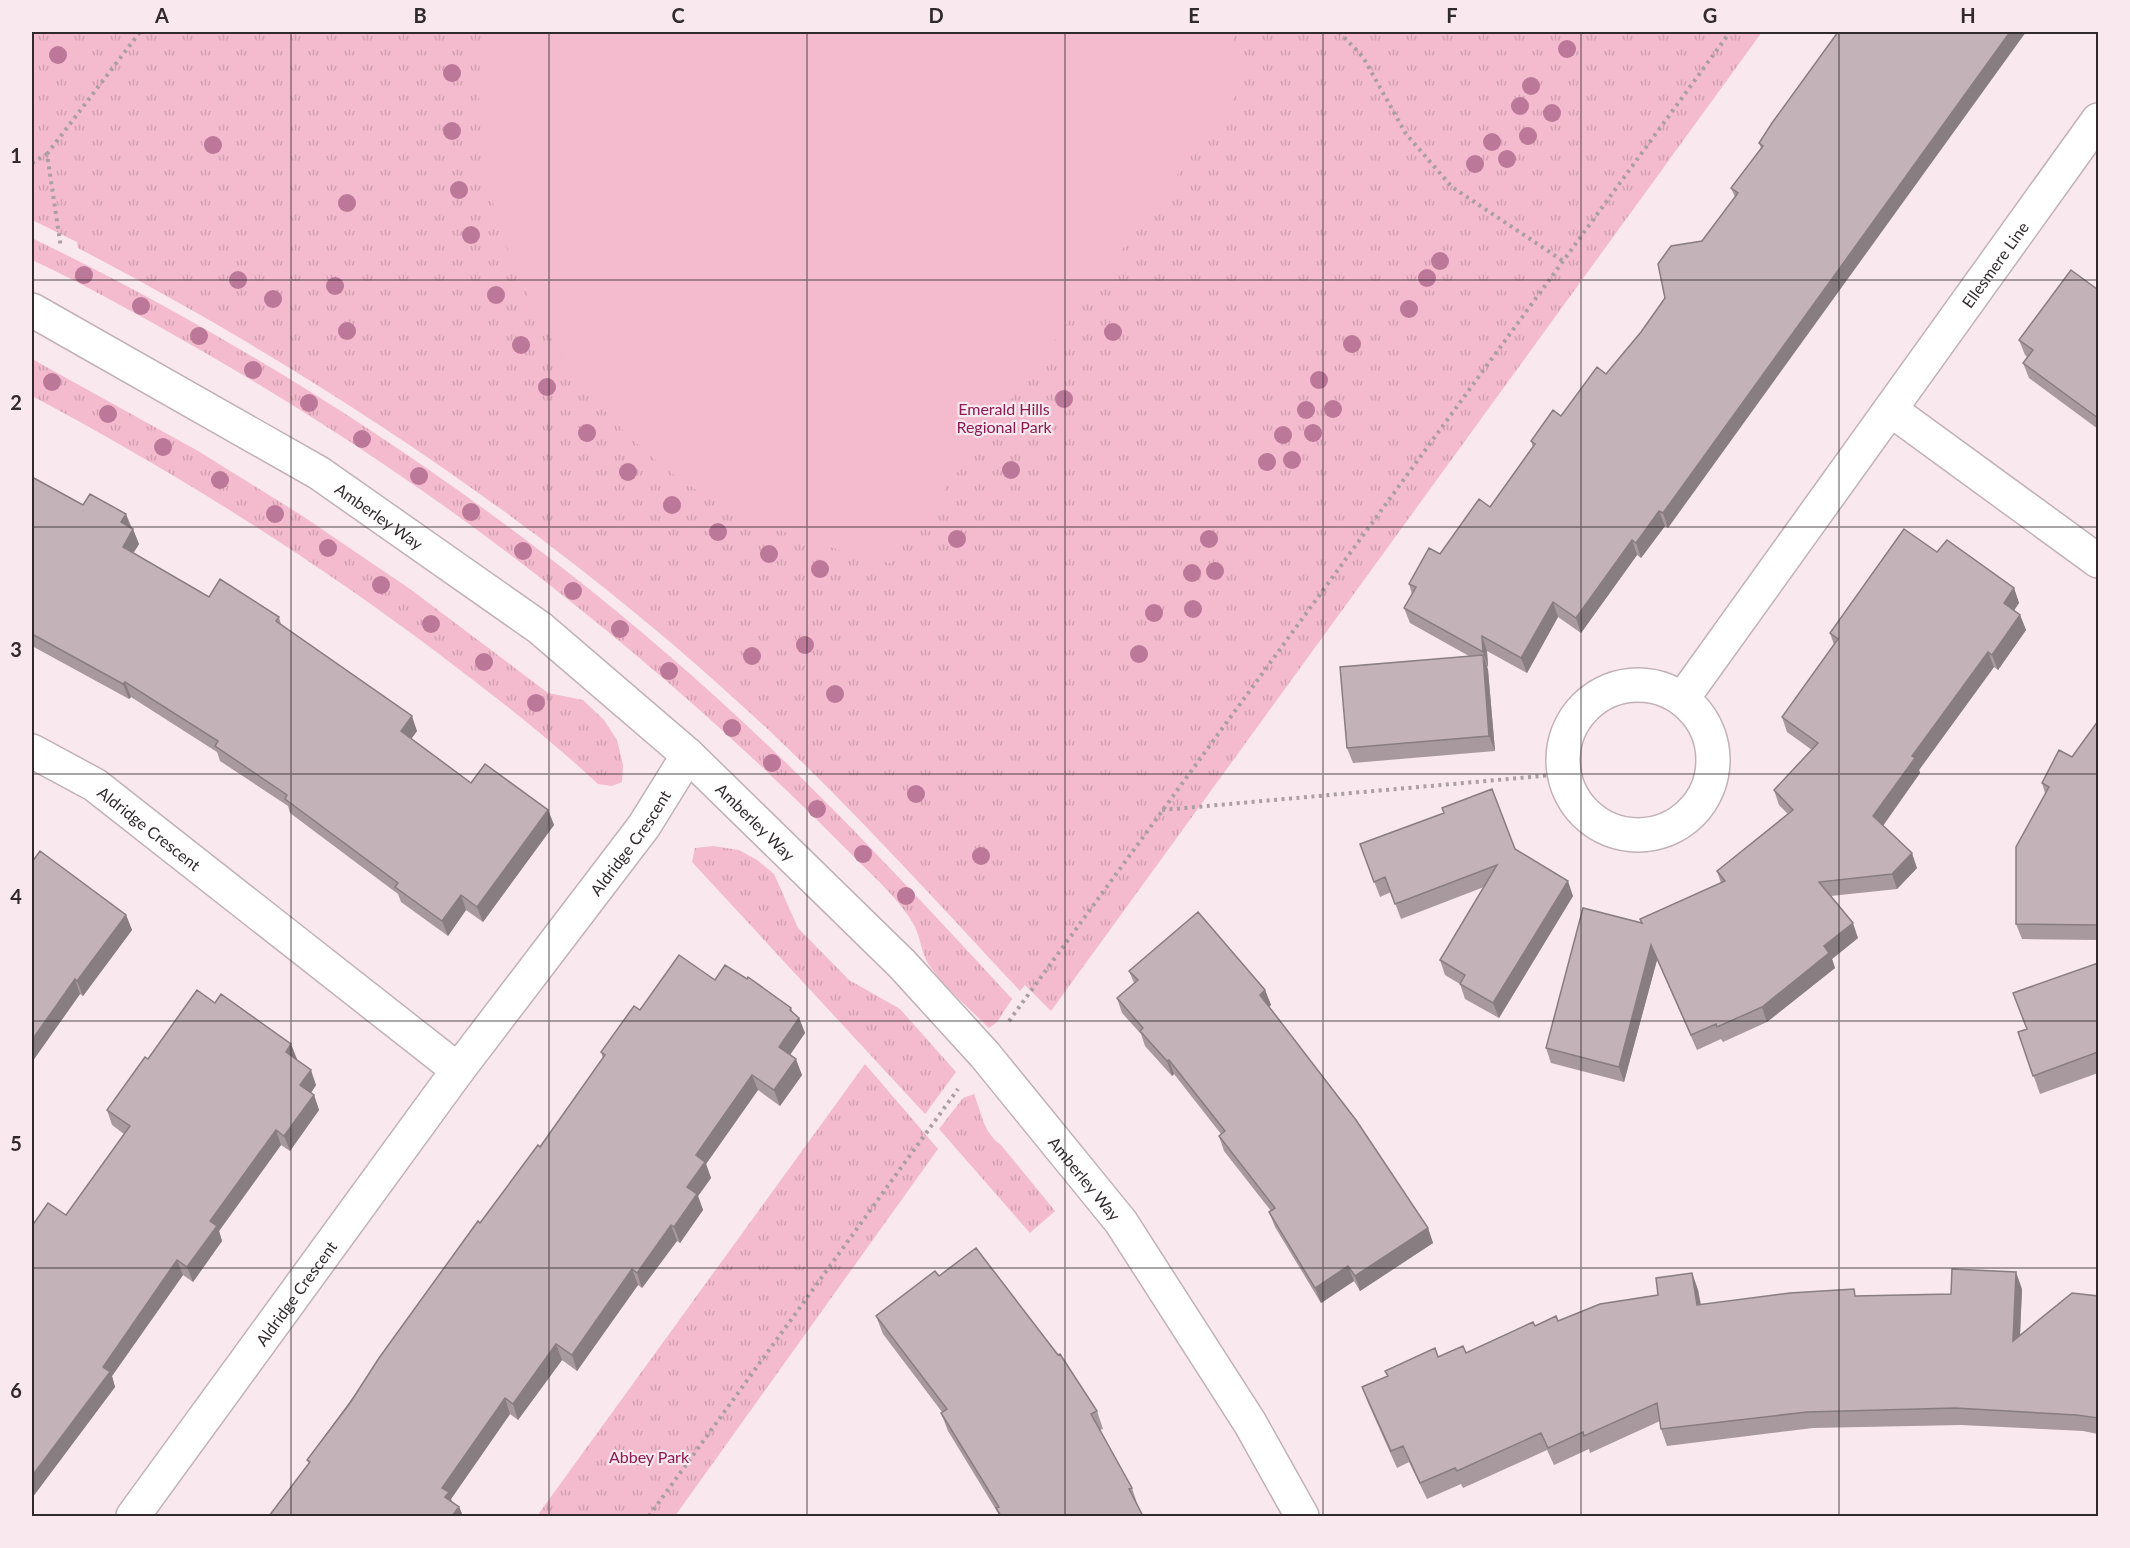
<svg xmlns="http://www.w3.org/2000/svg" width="2130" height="1548" viewBox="0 0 2130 1548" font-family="Lato,sans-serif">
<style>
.grass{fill:url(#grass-tufts)}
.pitch{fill:#f4bbce}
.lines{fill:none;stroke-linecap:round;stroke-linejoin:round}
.minor-casing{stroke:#c2b1b7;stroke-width:36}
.path{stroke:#ac9fa3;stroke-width:4;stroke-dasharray:3 4.5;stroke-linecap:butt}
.minor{stroke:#fff;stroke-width:33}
.tree{fill:#bc7898}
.wall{fill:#a8999e}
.shaded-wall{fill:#887d81}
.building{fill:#c3b2b8;stroke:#887d81;stroke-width:1.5}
.grid{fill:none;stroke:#302a2c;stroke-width:1.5;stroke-opacity:0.55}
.labels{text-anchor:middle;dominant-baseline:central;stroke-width:4.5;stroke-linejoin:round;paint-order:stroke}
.street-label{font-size:16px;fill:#302a2c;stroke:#f9e8ed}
.park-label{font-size:16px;fill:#8b1c53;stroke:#f9e8ed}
.neatline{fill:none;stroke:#302a2c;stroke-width:2}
.grid-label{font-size:20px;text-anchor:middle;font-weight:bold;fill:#302a2c}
</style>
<defs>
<pattern id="grass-tufts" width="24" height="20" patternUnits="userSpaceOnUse" patternTransform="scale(1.5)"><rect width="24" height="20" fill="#f4bbce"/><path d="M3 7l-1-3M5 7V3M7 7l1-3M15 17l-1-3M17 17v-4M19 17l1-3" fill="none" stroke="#d2a1b1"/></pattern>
</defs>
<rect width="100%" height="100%" fill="#f9e8ed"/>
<path class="grass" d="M32 32H1762L1051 1011 1025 985 1020 991C940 905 861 818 776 737 569 541 330 380 78 248L77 242 32 220Z
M32 238C279 358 514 514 718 699 822 793 917 896 1012 999L997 1022 989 1028C969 1008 946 989 929 965 921 953 921 938 914 925 900 900 876 879 856 859 662 661 443 489 202 351 146 319 90 287 32 260Z
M32 359 198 451 301 515 410 589 548 693 583 700 604 720 617 740 623 765 622 782 612 786 598 784C548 737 494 696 439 654 310 557 175 472 32 396Z
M713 846 739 850 757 860 774 874 798 928 849 980 900 1009 956 1072 925 1114 692 862 695 848Z
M865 1064 938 1149 675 1516H537Z
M974 1094C982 1114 983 1132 1001 1145L1055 1211 1030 1233 939 1129 963 1098Z"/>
<path class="pitch" d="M483 32H1232L1240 90 890 563C812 545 721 515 659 463 533 358 461 195 483 32Z"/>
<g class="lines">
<defs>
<g id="minor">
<path id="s1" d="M32 310 319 473 540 628 688 755 902 964 985 1055 1121 1222 1250 1423 1302 1516"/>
<path d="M1891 410 2098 561"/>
<circle cx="1638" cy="760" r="75"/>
<path id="s2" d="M1683 698 2098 120"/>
<path id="s3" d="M32 751 95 785 458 1070"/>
<path id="s4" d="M133 1516 458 1070 644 826 688 755"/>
</g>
</defs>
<use href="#minor" class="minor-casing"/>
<path class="path" d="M1339 32 1363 57 1406 134 1452 187 1563 261
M47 154 140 32
M32 163 47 154 61 248
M1162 810 1564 774
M1009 1021 1730 32
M649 1516 958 1089"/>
<use href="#minor" class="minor"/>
</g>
<g class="tree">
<circle cx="1567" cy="49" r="9"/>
<circle cx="58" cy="55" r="9"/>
<circle cx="452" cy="73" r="9"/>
<circle cx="1531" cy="86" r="9"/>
<circle cx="1520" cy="106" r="9"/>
<circle cx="1552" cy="113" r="9"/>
<circle cx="452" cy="131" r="9"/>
<circle cx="1528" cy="136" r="9"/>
<circle cx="1492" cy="142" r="9"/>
<circle cx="213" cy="145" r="9"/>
<circle cx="1507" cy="159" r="9"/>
<circle cx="1475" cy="164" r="9"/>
<circle cx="459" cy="190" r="9"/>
<circle cx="347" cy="203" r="9"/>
<circle cx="471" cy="235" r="9"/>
<circle cx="1440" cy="261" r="9"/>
<circle cx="84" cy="275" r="9"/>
<circle cx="1427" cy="278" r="9"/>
<circle cx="238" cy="280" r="9"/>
<circle cx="335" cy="286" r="9"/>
<circle cx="496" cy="295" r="9"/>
<circle cx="273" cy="299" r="9"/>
<circle cx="141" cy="306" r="9"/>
<circle cx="1409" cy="309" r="9"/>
<circle cx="347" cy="331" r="9"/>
<circle cx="1113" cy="332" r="9"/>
<circle cx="199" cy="336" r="9"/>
<circle cx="1352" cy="344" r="9"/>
<circle cx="521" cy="345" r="9"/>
<circle cx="253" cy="370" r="9"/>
<circle cx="1319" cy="380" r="9"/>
<circle cx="52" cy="382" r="9"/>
<circle cx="547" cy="387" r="9"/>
<circle cx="1064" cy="399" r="9"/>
<circle cx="309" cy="403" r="9"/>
<circle cx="1333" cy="409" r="9"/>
<circle cx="1306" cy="410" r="9"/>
<circle cx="108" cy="414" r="9"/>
<circle cx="587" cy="433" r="9"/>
<circle cx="1313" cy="433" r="9"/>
<circle cx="1283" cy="435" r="9"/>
<circle cx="362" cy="439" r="9"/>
<circle cx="163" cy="447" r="9"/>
<circle cx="1292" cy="460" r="9"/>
<circle cx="1267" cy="462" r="9"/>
<circle cx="1011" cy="470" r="9"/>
<circle cx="628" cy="472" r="9"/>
<circle cx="419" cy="476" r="9"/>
<circle cx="220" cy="480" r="9"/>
<circle cx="672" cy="505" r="9"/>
<circle cx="471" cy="512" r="9"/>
<circle cx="275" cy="514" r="9"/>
<circle cx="718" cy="532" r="9"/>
<circle cx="957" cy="539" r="9"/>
<circle cx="1209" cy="539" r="9"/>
<circle cx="328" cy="548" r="9"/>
<circle cx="523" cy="551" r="9"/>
<circle cx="769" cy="554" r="9"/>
<circle cx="820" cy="569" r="9"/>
<circle cx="1215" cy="571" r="9"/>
<circle cx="1192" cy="573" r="9"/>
<circle cx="381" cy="585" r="9"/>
<circle cx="573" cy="591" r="9"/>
<circle cx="1193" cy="609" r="9"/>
<circle cx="1154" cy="613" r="9"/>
<circle cx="431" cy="624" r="9"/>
<circle cx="620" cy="629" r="9"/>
<circle cx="805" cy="645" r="9"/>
<circle cx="1139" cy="654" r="9"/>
<circle cx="752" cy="656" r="9"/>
<circle cx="484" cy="662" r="9"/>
<circle cx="669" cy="671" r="9"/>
<circle cx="835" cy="694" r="9"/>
<circle cx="536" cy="703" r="9"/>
<circle cx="732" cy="728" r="9"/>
<circle cx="772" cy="763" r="9"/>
<circle cx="916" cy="794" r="9"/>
<circle cx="817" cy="809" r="9"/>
<circle cx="863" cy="854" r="9"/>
<circle cx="981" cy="856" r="9"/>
<circle cx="906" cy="896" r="9"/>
</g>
<path class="wall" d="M1772 123 1668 528 1665 526 1641 558 1637 555 1581 633 1558 617 1527 673 1487 651 1488 667 1487 666 1488 670 1495 751 1353 763 1347 748 1469 656 1410 623 1404 608 1412 594 1409 584 1490 507 1533 447 1531 441 1561 416 1606 374 1641 332 1665 298 1702 241 1735 197 1731 188 1761 148 1759 143Z
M2098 286V429L2029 378 2023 363 2027 357 2025 355 2019 340 2097 289Z
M32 477 83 505 126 514 139 544 133 553 209 597 279 617 281 624 417 731 411 739 471 783 548 810 554 825 483 922 466 910 448 936 401 902 398 894 290 813 288 806 220 761 217 752 131 697 129 699 32 646Z
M1937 552 2014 588 2019 603 2014 610 2020 615 2026 630 1998 670 1994 667 1919 770 1920 773 1883 826 1917 868 1897 889 1831 896 1858 938 1832 959 1835 968 1767 1022 1723 1042 1721 1039 1697 1050 1657 960 1624 1082 1551 1063 1546 1048 1641 923 1721 883 1717 871 1788 814 1779 805 1774 790 1812 750 1787 732 1782 717 1834 645 1830 633Z
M2098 721V940L2022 939 2016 924 2045 793 2042 783 2072 757Z
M1360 844 1515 849 1573 896 1499 1018 1465 999 1460 984 1445 975 1440 960 1484 887 1401 919 1391 892 1380 897Z
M32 862 126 915 132 930 83 996 80 994 32 1062Z
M2098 963V1073L2040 1094 2018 1032 2027 1029Z
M1129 971 1265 990 1271 1005 1269 1007 1428 1228 1433 1243 1360 1291 1354 1281 1321 1303 1275 1227 1269 1212 1271 1211 1224 1151 1219 1136 1221 1134 1174 1074 1172 1076 1145 1046 1141 1034 1122 1013 1117 998 1134 983Z
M715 980 793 1013 799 1018 805 1033 790 1055 802 1075 780 1106 758 1090 706 1164 711 1178 698 1196 703 1210 680 1243 677 1241 642 1288 638 1285 577 1371 562 1360 518 1420 510 1414 451 1499 452 1502 459 1507 463 1516H269L309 1464 307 1460 480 1223 540 1147 603 1058 601 1052 640 1010Z
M215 1003 297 1059 296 1060 316 1085 311 1093 314 1095 319 1110 290 1151 281 1145 219 1231 222 1241 193 1282 183 1275 112 1376 115 1387 32 1498V1226L66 1215 124 1134 112 1125 107 1110 148 1059Z
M1692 1273 1698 1290 1701 1304 1857 1296 1951 1294 2022 1289 2020 1335 2098 1296V1434L2083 1431 1961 1425 1813 1428 1667 1446 1661 1429 1660 1421 1590 1453 1589 1449 1554 1465 1547 1450 1463 1488 1461 1484 1427 1499 1409 1462 1397 1468 1368 1403 1362 1387 1438 1357 1466 1353 1535 1326 1558 1321 1658 1295Z
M939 1276 1097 1411 1103 1429 1100 1430 1132 1488 1138 1506 1143 1516H999L998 1513 948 1431 941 1413 942 1412 883 1334 876 1316Z"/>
<path class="shaded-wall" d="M2010 32H2026L1668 528 1663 513Z
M1659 511 1665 526 1641 558 1636 543Z
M126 514 131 529 121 522Z
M133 529 139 544 128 562 123 547Z
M1632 540 1637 555 1581 633 1576 618Z
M2014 588 2019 603 2009 618 2004 603Z
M1553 602 1558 617 1527 673 1521 658Z
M2020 615 2026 630 1998 670 1992 655Z
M1482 636 1487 651 1488 667 1483 652Z
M1988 652 1994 667 1919 770 1920 773 1879 831 1873 816 1912 756Z
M1483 655 1488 670 1495 751 1489 736Z
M125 682 131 697 129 699 123 684Z
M412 716 417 731 406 746 401 731Z
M548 810 554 825 483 922 477 907Z
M1912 853 1917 868 1897 889 1892 874Z
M1568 881 1573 896 1499 1018 1493 1003Z
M461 895 466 910 448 936 442 921Z
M126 915 132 930 83 996 77 981Z
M1853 923 1858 938 1832 959 1835 968 1767 1022 1762 1007 1824 946Z
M1651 945 1657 960 1624 1082 1619 1067Z
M75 979 80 994 32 1062V1040Z
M1265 990 1271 1005 1265 1010 1260 995Z
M791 1008 796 1022 799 1018 805 1033 785 1062 779 1047 790 1010Z
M291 1044 297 1059 291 1067 286 1052Z
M796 1059 802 1075 780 1106 774 1090Z
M1169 1060 1174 1074 1172 1076 1167 1061Z
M311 1070 316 1085 306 1100 300 1085Z
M752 1075 758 1090 706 1164 711 1178 698 1196 703 1210 680 1243 674 1227 687 1187 696 1155Z
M314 1095 319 1110 290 1151 284 1136Z
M276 1130 281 1145 219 1231 222 1241 193 1282 187 1267 210 1221Z
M671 1225 677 1241 642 1288 637 1273Z
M1428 1228 1433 1243 1360 1291 1355 1276Z
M177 1260 183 1275 112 1376 115 1387 32 1498V1476L103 1367Z
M1348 1266 1354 1281 1321 1303 1315 1288Z
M632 1269 638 1285 577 1371 572 1355Z
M2016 1272 2022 1289 2019 1358 2013 1341Z
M1692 1273 1698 1290 1703 1322 1697 1305Z
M556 1344 562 1360 518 1420 513 1404Z
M505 1398 510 1414 451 1499 454 1508 451 1513 442 1488Z
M459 1507 463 1516H452Z"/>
<path class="building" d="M1838 32H2010L1663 513 1659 511 1636 543 1632 540 1576 618 1553 602 1521 658 1482 636 1483 652 1404 608 1416 587 1409 584 1429 548 1440 554 1479 499 1490 507 1535 444 1531 441 1553 410 1561 416 1597 367 1606 374 1641 332 1665 298 1658 264 1671 246 1702 241 1738 193 1731 188 1763 146 1759 143 1772 123Z
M2071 270 2097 289 2098 286V418L2023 363 2033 350 2019 340Z
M32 477 83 505 90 494 126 514 121 522 133 529 123 547 209 597 220 579 279 617 276 621 412 716 401 731 471 783 485 764 548 810 477 907 461 895 442 921 395 887 398 883 285 799 287 795 215 746 218 741 125 682 123 684 32 634Z
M1904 529 1937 552 1947 540 2014 588 2004 603 2020 615 1992 655 1988 652 1912 756 1915 758 1873 816 1912 853 1892 874 1819 882 1853 923 1824 946 1829 953 1762 1007 1717 1027 1716 1024 1691 1035 1651 945 1619 1067 1546 1048 1583 908 1642 923 1640 919 1725 881 1717 871 1793 810 1774 790 1818 743 1782 717 1838 639 1830 633Z
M1483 655 1489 736 1347 748 1340 667Z
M2098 721V925L2016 924V847L2049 787 2042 783 2059 750 2072 757Z
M1492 789 1515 849 1568 881 1493 1003 1460 984 1465 975 1440 960 1497 865 1395 904 1385 877 1374 882 1360 844 1444 813 1442 808Z
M40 851 126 915 77 981 75 979 32 1040V862Z
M1198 912 1265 990 1260 995 1356 1120 1428 1228 1355 1276 1348 1266 1315 1288 1269 1212 1275 1208 1219 1136 1225 1131 1169 1060 1167 1061 1140 1031 1143 1028 1117 998 1138 980 1129 971Z
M679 955 715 980 725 965 747 979 748 977 791 1008 790 1010 799 1018 779 1047 796 1059 774 1090 752 1075 696 1155 705 1162 687 1187 697 1194 674 1227 671 1225 637 1273 632 1269 572 1355 556 1344 513 1404 505 1398 442 1488 449 1492 445 1497 459 1507 452 1516H269L310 1462 307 1460 350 1403 379 1358 478 1221 480 1223 538 1145 540 1147 605 1055 601 1052 634 1006 640 1010Z
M2098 963V1052L2033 1076 2018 1032 2027 1029 2013 993Z
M197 990 215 1003 221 994 291 1044 286 1052 311 1070 300 1085 314 1095 284 1136 276 1130 210 1221 217 1226 187 1267 177 1260 103 1367 110 1372 32 1476V1226L48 1203 66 1215 130 1126 107 1110 145 1057 148 1059Z
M976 1248 1058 1355 1060 1354 1097 1411 1091 1414 1132 1488 1129 1489 1143 1516H1001L996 1508 999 1507 941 1413 947 1409 876 1316 935 1271 939 1276Z
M1952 1269 2016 1272 2013 1341 2072 1293 2098 1296V1418L2076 1415 1955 1408 1807 1412 1661 1429 1657 1403 1584 1436 1583 1432 1548 1448 1541 1433 1457 1471 1455 1468 1420 1483 1403 1446 1391 1451 1362 1387 1388 1376 1385 1371 1435 1348 1438 1357 1463 1346 1466 1353 1533 1322 1535 1326 1556 1316 1558 1321 1600 1304 1658 1295 1656 1278 1692 1273 1697 1305 1790 1293 1854 1289 1855 1296 1951 1294Z"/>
<path class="grid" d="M291 32V1516M549 32V1516M807 32V1516M1065 32V1516M1323 32V1516M1581 32V1516M1839 32V1516M32 280H2098M32 527H2098M32 774H2098M32 1021H2098M32 1268H2098"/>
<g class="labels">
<g class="street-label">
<text stroke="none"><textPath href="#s2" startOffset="534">Ellesmere Line</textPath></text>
<text stroke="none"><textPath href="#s1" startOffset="404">Amberley Way</textPath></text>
<text stroke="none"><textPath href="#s1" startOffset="890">Amberley Way</textPath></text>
<text stroke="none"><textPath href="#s3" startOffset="141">Aldridge Crescent</textPath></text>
<text stroke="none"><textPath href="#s4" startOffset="837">Aldridge Crescent</textPath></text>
<text stroke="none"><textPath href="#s1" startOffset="1376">Amberley Way</textPath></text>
<text stroke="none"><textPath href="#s4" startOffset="276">Aldridge Crescent</textPath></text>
</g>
<g class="park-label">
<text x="1004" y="408">Emerald Hills<tspan x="1004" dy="18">Regional Park</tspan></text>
<text x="649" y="1456">Abbey Park</text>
</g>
</g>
<rect width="2130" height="1548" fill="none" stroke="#f9e8ed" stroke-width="66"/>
<rect x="33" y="33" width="2064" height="1482" class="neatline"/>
<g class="grid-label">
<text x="162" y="23">A</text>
<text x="420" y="23">B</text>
<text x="678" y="23">C</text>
<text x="936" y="23">D</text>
<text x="1194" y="23">E</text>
<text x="1452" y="23">F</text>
<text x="1710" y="23">G</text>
<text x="1968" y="23">H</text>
<text x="16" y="163">1</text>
<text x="16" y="410">2</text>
<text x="16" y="657">3</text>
<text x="16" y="904">4</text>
<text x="16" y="1151">5</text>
<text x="16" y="1398">6</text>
</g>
</svg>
